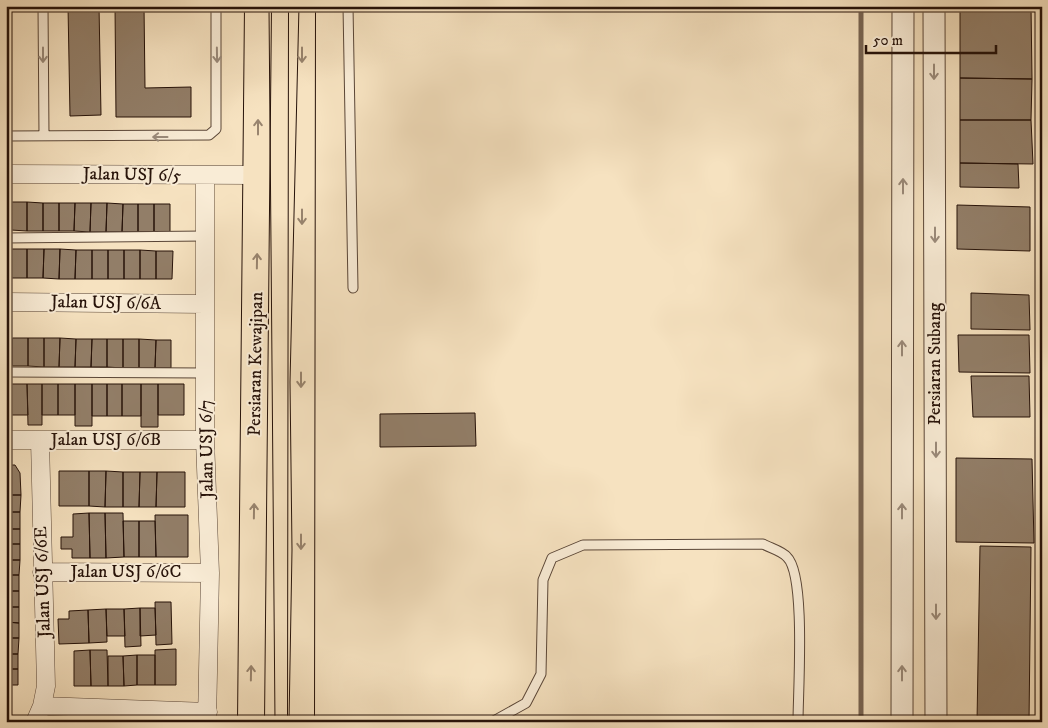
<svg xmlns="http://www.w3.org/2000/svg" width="1048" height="728" viewBox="0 0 1048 728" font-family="'IM FELL DW Pica',serif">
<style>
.green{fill:#d3bfa1;stroke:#7c6855}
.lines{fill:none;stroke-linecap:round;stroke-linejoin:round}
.stream{stroke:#786452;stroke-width:5}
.building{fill:#927e68;stroke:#261209}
.service-casing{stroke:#5a4637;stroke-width:11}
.minor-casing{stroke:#5a4637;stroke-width:19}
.tertiary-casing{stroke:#5a4637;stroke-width:23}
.primary-casing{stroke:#261209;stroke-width:28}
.service{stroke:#f9ecd6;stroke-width:9}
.minor{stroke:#f9ecd6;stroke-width:18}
.tertiary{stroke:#f9ecd6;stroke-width:21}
.primary{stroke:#f6e2c0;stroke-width:26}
.tram{stroke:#261209;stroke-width:1}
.oneway{stroke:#9a8a7a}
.oneway2{stroke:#98846e}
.labels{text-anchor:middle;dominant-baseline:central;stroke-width:4;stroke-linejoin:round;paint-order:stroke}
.street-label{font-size:18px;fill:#261209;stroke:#f9ecd6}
</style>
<rect width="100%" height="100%" fill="#f6e2c0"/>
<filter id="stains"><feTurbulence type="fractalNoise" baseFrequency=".004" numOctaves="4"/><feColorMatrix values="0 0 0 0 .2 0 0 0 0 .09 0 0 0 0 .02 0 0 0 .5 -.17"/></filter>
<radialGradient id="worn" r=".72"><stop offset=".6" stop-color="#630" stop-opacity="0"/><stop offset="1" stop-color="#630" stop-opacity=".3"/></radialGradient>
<path class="green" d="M49 716 131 722H46Z"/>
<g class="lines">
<path class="stream" d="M861 722V6"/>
</g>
<path class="building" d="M6 6 9 117H6Z
M68 6H99L101 115 70 116Z
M115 6H144L145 88 191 87V117H116Z
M960 6H1031L1032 79 960 78Z
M960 78 1032 79 1031 120H960Z
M960 120H1031L1033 164 960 163Z
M960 163 1018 164 1019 188 960 187Z
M6 202H11V230H6Z
M11 202H27V231L11 230Z
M27 202 43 203V231H27Z
M43 203H59V231H43Z
M59 203H75L74 231H59Z
M75 203H91L90 232 74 231Z
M91 203H107L106 232H90Z
M107 203 123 204 122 232H106Z
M123 204H138V232H122Z
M138 204H154V232H138Z
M154 204H170V233L154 232Z
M957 205 1030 207V251L957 249Z
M6 249H11V278H6Z
M11 249H27V278H11Z
M27 249H44L43 278H27Z
M44 249H60L59 279 43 278Z
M60 249 76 250 75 279H59Z
M76 250H92V279H75Z
M92 250H108V279H92Z
M108 250H124V279H108Z
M124 250H140V279H124Z
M140 250 156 251V279H140Z
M156 251H173L172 279H156Z
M971 293 1029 295 1030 330 971 329Z
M958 335H1029L1030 373 959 372Z
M6 338H12V366H6Z
M12 338H28V366H12Z
M28 338H44V367L28 366Z
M44 338H60L59 367H44Z
M60 338 76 339 75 367H59Z
M76 339H92L91 367H75Z
M92 339H107V367H91Z
M107 339H123V368L107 367Z
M123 339H139V368H123Z
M139 339 156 340 155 368H139Z
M156 340H171V368H155Z
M971 376H1029L1030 417H973Z
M6 384H11V415H6Z
M11 384H27L28 415H11Z
M27 384H42V425H28Z
M42 384H58V415H42Z
M58 384H75V415H58Z
M75 384H92V426H75Z
M92 384H107V416H92Z
M107 384H122V416H107Z
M122 384H141V416H122Z
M141 384H158V427H141Z
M158 384H184V415H158Z
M475 413 476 446 380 447V414Z
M956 458 1032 459 1034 543 956 542Z
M6 465H15L20 473 21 495H6Z
M59 471H89V506H59Z
M89 471H106L105 507 89 506Z
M106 471 123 472V507H105Z
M123 472H140L139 507H123Z
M140 472H157L156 507H139Z
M157 472H185V507H156Z
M6 495H21L20 512H6Z
M6 512H20V529H6Z
M89 513 90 558H72V549H61V537H73V514Z
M89 513H105L106 558H90Z
M105 513H123L124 557 106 558Z
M155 515H188V557H156Z
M123 521H139V557H124Z
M139 521H155L156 557H139Z
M6 529H20V544H6Z
M6 544H20V560H6Z
M980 546 1031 547 1029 722H977Z
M6 560H20L19 575H6Z
M6 575H19V591H6Z
M6 591H19V607H6Z
M155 602H171L172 644 156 645Z
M6 607H19V623L6 622Z
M140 608H155L156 635 140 636Z
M140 608 141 646 125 647 124 609Z
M106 609H124L125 636H107Z
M106 609 107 642 89 643 88 610Z
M88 610 89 643 59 644 58 619H69V611Z
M6 622 19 623V638H6Z
M6 638H19L18 654H6Z
M176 649V685H155V650Z
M90 650 91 686H74V651Z
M90 650H107L108 686H91Z
M6 654H18V669H6Z
M137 655V685L124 686 123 656Z
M137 655H155V685H137Z
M108 656H123L124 686H108Z
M6 669H18V685H6Z"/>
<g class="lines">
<defs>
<path id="service" d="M43 6 44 136
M348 6 353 288
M6 136 209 135 216 129V6
M6 238 205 236
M6 372 205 373
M492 722 526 703 541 674 543 580 552 558 583 545 763 544C770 548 782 551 787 557 806 575 798 691 798 722
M1041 722 1042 464"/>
<path id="minor" d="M6 174 258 175
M205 176V440L210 573 207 722
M6 302 205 304
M6 440H205
M42 572 210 573
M42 706 208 712
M35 722 42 706 46 686 40 440"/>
<path id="tertiary" d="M934 6 936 722
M902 722 903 6"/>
<path id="primary" d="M251 722 258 6
M301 722 302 6"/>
</defs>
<use href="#service" class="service-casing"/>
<use href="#minor" class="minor-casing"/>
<use href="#tertiary" class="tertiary-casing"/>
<use href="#primary" class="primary-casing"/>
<use href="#service" class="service"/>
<use href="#minor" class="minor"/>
<use href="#tertiary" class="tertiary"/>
<use href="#primary" class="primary"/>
<path class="tram" d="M269 6 275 722
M289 722 292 550 290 382 299 6"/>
</g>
<defs><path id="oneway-shaft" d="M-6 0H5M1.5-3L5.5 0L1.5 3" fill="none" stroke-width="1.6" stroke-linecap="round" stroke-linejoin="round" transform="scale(1.25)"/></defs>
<g class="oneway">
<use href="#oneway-shaft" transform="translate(43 55) rotate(90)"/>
<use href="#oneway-shaft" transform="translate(217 55) rotate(89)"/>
<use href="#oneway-shaft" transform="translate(934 72) rotate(90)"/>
<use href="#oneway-shaft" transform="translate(160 137) rotate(-180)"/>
<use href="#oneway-shaft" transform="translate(903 186) rotate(-90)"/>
<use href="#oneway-shaft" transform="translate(935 235) rotate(90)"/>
<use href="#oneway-shaft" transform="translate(902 348) rotate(-90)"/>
<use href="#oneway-shaft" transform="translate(936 450) rotate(90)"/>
<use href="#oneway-shaft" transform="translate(902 511) rotate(-90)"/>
<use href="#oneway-shaft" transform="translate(936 612) rotate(90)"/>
<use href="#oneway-shaft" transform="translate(902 673) rotate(-90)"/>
</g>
<g class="oneway2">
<use href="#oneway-shaft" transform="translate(302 55) rotate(90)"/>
<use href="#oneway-shaft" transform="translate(258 127) rotate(-90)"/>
<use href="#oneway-shaft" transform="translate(302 217) rotate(90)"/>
<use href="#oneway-shaft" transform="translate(257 261) rotate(-89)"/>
<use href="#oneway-shaft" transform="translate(301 380) rotate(90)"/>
<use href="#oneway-shaft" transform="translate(254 511) rotate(-89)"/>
<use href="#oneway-shaft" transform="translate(301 542) rotate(90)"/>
<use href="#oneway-shaft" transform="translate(251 673) rotate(-89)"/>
</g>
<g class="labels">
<g class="street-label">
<text transform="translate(132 175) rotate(1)">Jalan USJ 6/5</text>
<text transform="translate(106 303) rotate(1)">Jalan USJ 6/6A</text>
<text transform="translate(256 364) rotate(-89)">Persiaran Kewajipan</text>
<text transform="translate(935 364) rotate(-90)">Persiaran Subang</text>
<text x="106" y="440">Jalan USJ 6/6B</text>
<text transform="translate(207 449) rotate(-91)">Jalan USJ 6/7</text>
<text x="126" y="572">Jalan USJ 6/6C</text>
<text transform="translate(43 582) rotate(-92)">Jalan USJ 6/6E</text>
</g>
</g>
<rect width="1048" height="728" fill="none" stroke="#f6e2c0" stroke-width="25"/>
<rect x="8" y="8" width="1033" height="713" fill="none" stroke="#261209" stroke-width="2.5"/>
<rect x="12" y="12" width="1023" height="703" fill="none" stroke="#261209"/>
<path d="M866 45v8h130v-8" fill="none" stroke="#261209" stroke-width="2.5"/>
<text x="873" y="45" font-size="15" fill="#261209" stroke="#f9ecd6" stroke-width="4" paint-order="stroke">50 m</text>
<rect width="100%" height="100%" filter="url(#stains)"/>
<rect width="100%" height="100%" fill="url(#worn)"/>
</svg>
